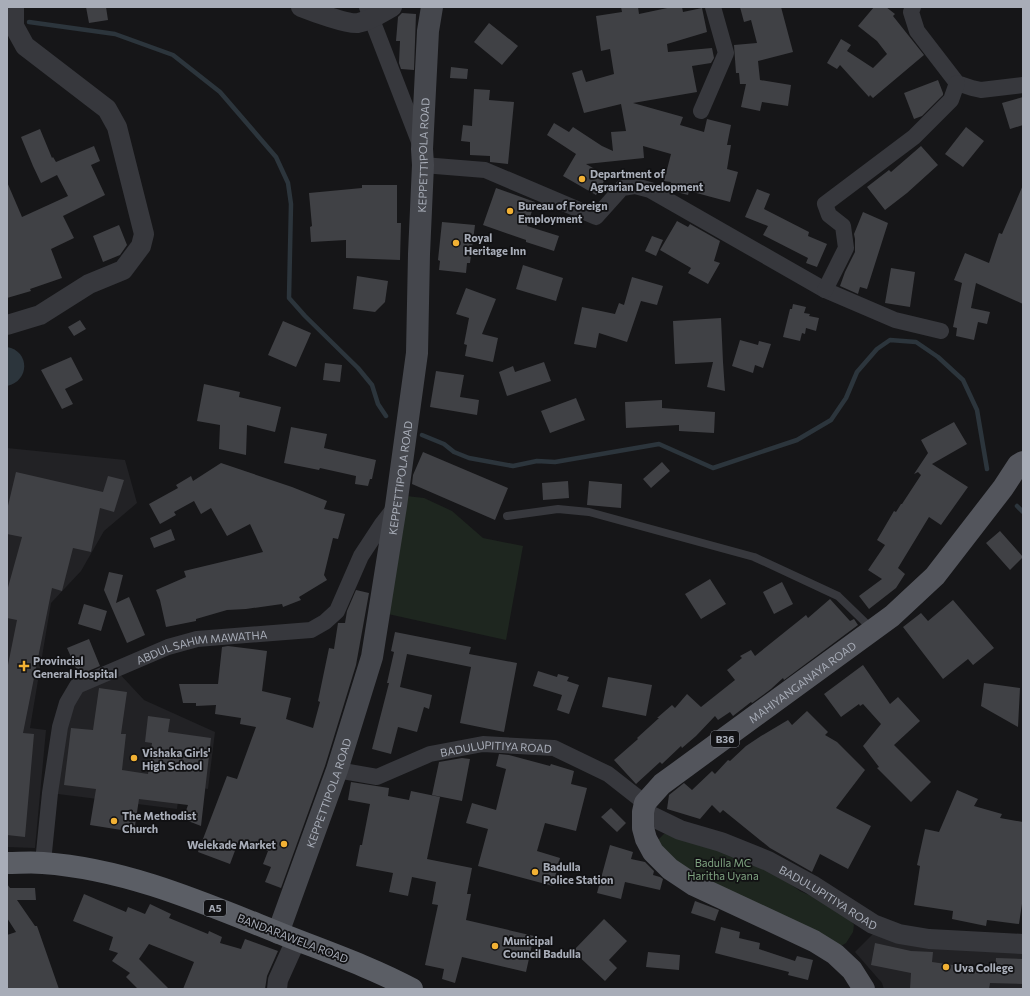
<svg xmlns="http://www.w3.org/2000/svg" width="1030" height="996" viewBox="0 0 1030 996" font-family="Commissioner,sans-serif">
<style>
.built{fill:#222225}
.green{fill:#1e261f}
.water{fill:#2c353c}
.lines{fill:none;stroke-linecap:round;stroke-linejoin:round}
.stream{stroke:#2c353c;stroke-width:4.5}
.building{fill:#404145}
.service{stroke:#37383d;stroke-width:8}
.minor{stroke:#37383d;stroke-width:16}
.tertiary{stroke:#37383d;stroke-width:20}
.secondary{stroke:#45474d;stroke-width:22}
.primary{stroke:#53555c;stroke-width:22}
.trunk{stroke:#5b5e65;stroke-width:22}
.poi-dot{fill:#f2b134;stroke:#111113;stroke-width:1.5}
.labels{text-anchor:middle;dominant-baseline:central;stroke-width:3.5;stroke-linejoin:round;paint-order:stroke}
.shield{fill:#111113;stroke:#7b7e86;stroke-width:1}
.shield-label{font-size:10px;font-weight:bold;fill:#a8adb8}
.street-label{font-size:11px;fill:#a8adb8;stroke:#111113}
.poi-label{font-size:11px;font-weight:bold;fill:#a8adb8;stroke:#111113;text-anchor:start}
.park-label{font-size:11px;fill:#7fa381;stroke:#111113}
</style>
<rect width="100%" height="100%" fill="#161618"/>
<path class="built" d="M7 448 125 460 137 503 104 531 81 571 51 603 30 728 46 730 35 848 7 847Z
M116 670 144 700 215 732 208 789 180 785 177 809 50 793 77 686Z
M874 933 1023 950V989H884L882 983 855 952Z"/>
<path class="green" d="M406 496 424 498 452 511 483 538 523 546 506 640 388 614Z
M664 834H680L779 876 800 891 845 911 854 925 853 932 846 943 841 946 684 868 656 842Z"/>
<path class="water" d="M7 347C30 351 30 381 7 386Z"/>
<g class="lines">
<path class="stream" d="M29 22 115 34 173 55 220 92 276 157 288 183 291 204 289 298 305 316 358 368 372 385 378 404 386 416
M422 435 444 444 454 452 469 458 513 466 537 461 555 462 659 444 713 468 797 440 831 420 846 398 857 372 877 349 890 340 916 342 938 357 963 380 977 410 987 469
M1017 506 1023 512"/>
</g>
<path class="building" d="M86 7H106L108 20 89 23Z
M621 7H638L639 14 672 7H682L683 12 702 8 707 32 667 44 668 52 712 48 714 58 711 63 692 66 697 92 633 103 683 117 680 125 704 132 707 119 731 125 727 145H731L727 169 738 172 730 202 689 191 688 195 669 190 671 182 664 181 671 154 643 146 644 158 586 164 607 176 596 195 563 176 576 154 547 135 554 123 569 132 573 127 602 146 613 151 611 132 626 131 621 104 584 113 572 73 582 70 586 82 614 74 610 49 601 51 596 16 622 12Z
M740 7H781L793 52 758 61 760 80 791 85 788 106 762 102 760 111 741 107 746 84H740L739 73H736L734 45 757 43 751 20 744 22Z
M874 7H886L895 14 893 16 924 55 873 98 870 95 869 97 840 65 837 69 827 63 841 39 851 45 847 51 873 68 887 54 877 41 858 26Z
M402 13 416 14 414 70 401 69 399 63 400 41H396L398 17Z
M489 23 518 46 502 65 474 42Z
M451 67 468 69 467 79 450 78Z
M938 80 943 93V95L922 116 914 119 904 93Z
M474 89 490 90 489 100 514 102 508 164 490 162V156L470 155V142L461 141 463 125 472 126Z
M1023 97V125L1010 129 1002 103Z
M966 127 984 141 963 167 945 154Z
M40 129 52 158 53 157 56 162 94 146 100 161 91 165 105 195 63 216 74 238 51 249 62 278 30 289 31 291 7 298V182L22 217 68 196 57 175 41 183 33 166 21 137Z
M921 146 938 165 907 193 885 210 867 187 889 170 891 172Z
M362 185H397V223H401L400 260 346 258V240L311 242 310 227 312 226 309 193 362 188Z
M1023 185V304L976 283 971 308 990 312 987 324 978 322 974 340 956 336 957 328 953 327 962 283 954 280 965 253 989 263 999 233 1002 234Z
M496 188 535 202 527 226 559 236 554 251 526 242V240L483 225Z
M757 189 770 194 764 209 809 232 808 236 827 244 817 267 806 263 808 258 763 235 768 226 745 217Z
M863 212 888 223 867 289 860 287 858 294 840 286 845 272 855 252V239L854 234Z
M677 221 688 227 690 224 720 241 714 261 720 263 708 284 688 273 691 268 660 250Z
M442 222 475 225 470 263H467L466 273 439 270 440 261 438 260Z
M119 225 127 245 120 255 103 262 93 236Z
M652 236 663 240 656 256 645 251Z
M523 265 563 278 556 301 516 289Z
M891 268 915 272 910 307 885 303Z
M357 276 388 281 385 302 375 312 353 309Z
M632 277 663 286 657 305 641 301 627 342 599 333 596 348 574 344 582 307 615 314 619 303 624 305Z
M466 288 496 299 482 334 498 338 493 362 465 356 467 345 464 344 469 318 456 314Z
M793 304 806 307 804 313 810 314 809 316 819 318 816 331 806 328 805 334 802 333 800 341 783 337 790 309H792Z
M721 318 723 362 725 391 707 387 713 362 675 364 673 321Z
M80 320 86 329 74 336 68 327Z
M283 321 311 333 296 367 268 355Z
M740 340 758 345 759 341 771 344 763 368 755 365 753 373 732 366Z
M71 357 83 380 65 389 73 404 62 409 41 370Z
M544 362 551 381 507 396 499 372 513 366 515 372Z
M325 363 342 365 340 382 323 380Z
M436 371 464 375 460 397 479 400 477 415 430 407Z
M204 384 240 392 239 397 281 407 275 432 247 425 246 455 219 449 220 425 197 421Z
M576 398 585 420 550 433 541 411Z
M662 400V408L715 412 714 433 679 431V425L626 428 625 402Z
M954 422 967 444 932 464 968 487 941 525 929 517 898 568 905 574 896 588 869 609 859 596 882 579 868 570 885 545 877 540 894 511 896 512 901 504H902L921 475 918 472 914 474 928 453 921 440Z
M291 427 327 434 324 448 376 460 372 479H370L368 486 355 484 356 476 320 468 319 470 284 463Z
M423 452 508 488 495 520 412 484 413 475Z
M662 462 670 471 651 488 643 479Z
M221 463 292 487 327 501 324 509 345 514 338 539 333 538 324 575 327 580 299 597 301 600 283 607 282 604 246 609 227 610 196 619V621L166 627 160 600 156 590 186 577 184 571 263 552 250 524 227 536 211 508 201 514 194 501 174 512 176 515 160 524 149 504 178 488 176 485 191 476 193 481Z
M16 472 103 492 108 476 124 480 114 512 100 508 91 552 73 548 62 591 52 588 23 733 34 734 25 837 7 835V670L17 620 7 618V591L22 537 7 534V510Z
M568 481 569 498 543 500 542 483Z
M589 481 622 484 621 508 587 505Z
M171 529 175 540 154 548 150 538Z
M1000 531 1023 557 1010 570 986 543Z
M109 572 123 575 116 603 129 597 145 635 127 643 104 590Z
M710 579 726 604 701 619 685 594Z
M782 582 793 604 774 614 763 592Z
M356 590 369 593 356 665 325 766 281 888 265 882 271 867 263 864 268 851 239 840 230 864 198 852 227 776 237 779 256 727 240 724 241 718 215 714 216 705 196 706V703H183L179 684H218L222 647 228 646 267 651 262 691 291 698 286 719 313 728 320 702 318 701 329 648 334 649 338 623H345L347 611Z
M830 599 850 621 854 619 858 625 784 680 783 678 771 689 752 703 751 702 733 716 730 712 718 720 715 716 696 736 682 748 681 746 662 764 660 762 636 784 614 760 638 739 637 738 659 718H657L672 705 675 708 687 694 701 707 735 680 727 670 742 658 740 656 751 650 755 656 806 615 808 618Z
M953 600 994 648 973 665 968 659 943 679 903 627 921 613 928 621Z
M84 604 107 611 101 631 78 624Z
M395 632 471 647 469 654 517 663 504 732 460 723 471 667 407 654 400 687 432 695 429 709 424 707 417 732 398 727 391 754 372 749 389 683H387L394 652 391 651Z
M89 639 100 666 79 675 67 648Z
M863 665 890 704 898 697 920 721 894 745 931 782 911 802 877 768 879 767 863 746 881 724 863 704 860 706 859 704 841 717 824 694Z
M538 671 557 677 558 674 569 677 567 681 579 685 569 714 557 710 562 695 533 686Z
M608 677 652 685 646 716 602 707Z
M984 683 1020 688 1018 727 981 706Z
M99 688 127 692 121 734H126L122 770 148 774 152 743 145 742 148 716 170 719 168 732 211 738 201 826 183 819 188 805 139 799 134 832 90 825 96 789 64 785 71 728 93 730Z
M807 711 828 732 825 735 837 742 865 770 836 808 871 826 848 869 820 854 812 872 770 848 723 810 720 813 712 805 700 819 667 809 669 795 684 783 692 790 712 771 715 774 728 760 730 761 746 746 761 736 788 720 792 725Z
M499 754 509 755 550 766 551 764 574 771 571 784 587 788 576 831 545 823 537 851 560 858 553 886 478 866 488 829 466 823 472 803 496 810 506 769 496 766Z
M462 758 470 759 462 801 432 795 439 762Z
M351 782 389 788 388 796 409 800 411 791 440 797 427 859 472 868 467 894H471L466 920 534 936 526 972 462 957 455 983 442 979 444 969 425 965 438 905 432 904 436 882 412 877 408 896 389 892 393 873 356 866 360 845H362L370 804 348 800Z
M957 790 978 799 974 806 1002 814 1000 818 1023 822V897L1019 924 987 920 986 926 952 919 953 911 914 905 920 866 917 865 925 829 939 832Z
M611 808 626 823 617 832 601 817Z
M610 845 633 852 631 859 645 862 654 871 653 875 660 877 663 879 660 890 625 882 621 899 597 893Z
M7 884 10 888H35L36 900H17L35 926H37L59 989H7V935L16 932 7 918Z
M84 894 126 912 128 907 145 914 150 904 171 914 169 918 208 934 209 931 222 937 220 943 241 949 245 939 278 951 267 976 265 989H183L194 962 149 944 139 959 169 989H138L126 977 130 973 112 961 118 953 109 950 113 937 73 921Z
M695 901 719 910 715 921 691 913Z
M604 919 627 941 609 960 617 968 605 981 573 951Z
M721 927 740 932 739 938 760 943 759 949 795 961 797 956 813 960 808 980 788 975 789 972 715 953Z
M875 943 911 951 933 952 932 962 995 971 996 958 1023 959V984L990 983 989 989H910L911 973 871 965Z
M648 952 680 955 679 970 646 967Z"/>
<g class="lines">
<path class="service" d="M507 516 558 509 589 512 754 557 838 596 872 629"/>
<g class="minor">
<path d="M367 7 420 144"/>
<path d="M913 7 911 12 917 31 957 83 972 88 981 90 1023 85"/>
<path d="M701 111 726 53 713 7"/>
<path d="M423 165 485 170 596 217 622 188 635 186 650 190 825 290 895 320 941 331"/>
<path d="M825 290 846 248 843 226 829 215 825 204 914 137 951 100 957 83"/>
<path id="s1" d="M337 770 377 777 430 754 483 744 554 748 608 774 645 803"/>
<path id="s2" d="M43 862 50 793 60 727 67 703 77 686 168 647 197 639 311 630 325 622 337 611 361 556 382 524 396 506"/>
</g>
<g class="tertiary">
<path d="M301 7C311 11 349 25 358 23 370 21 381 13 392 7"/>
<path d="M7 325 40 315 89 284 123 270 141 246 144 234 117 127 107 109 25 46 14 26V7"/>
<path id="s3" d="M643 812 680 830 721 842 768 861 812 885 873 924 899 934 929 939 1023 944"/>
<path d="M277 989 278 980 296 940"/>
</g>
<path class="secondary" id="s4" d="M278 933 337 770 372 657 396 506 417 353 419 254 423 165 422 149 428 31 432 7"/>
<path class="primary" id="s5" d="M864 989 852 970 835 954 814 941 694 885 670 869 653 852 646 839 643 828V812L645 803 662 784 892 616 935 576 1003 488 1018 465 1023 462"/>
<path class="trunk" d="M7 863C19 863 32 862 43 863 128 869 206 904 284 935 327 952 371 967 412 989"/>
</g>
<g class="poi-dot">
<circle cx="582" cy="179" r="4"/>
<circle cx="510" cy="211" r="4"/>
<circle cx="456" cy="243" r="4"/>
<path d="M22 660h4v4h4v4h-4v4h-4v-4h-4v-4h4z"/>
<circle cx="134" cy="758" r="4"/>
<circle cx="114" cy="821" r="4"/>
<circle cx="284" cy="844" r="4"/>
<circle cx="535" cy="872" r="4"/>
<circle cx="495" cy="946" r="4"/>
<circle cx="946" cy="967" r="4"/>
</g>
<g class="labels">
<g class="shield">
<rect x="711" y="731" width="28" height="16" rx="3"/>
<rect x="204" y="900" width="22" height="16" rx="3"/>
</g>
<g class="shield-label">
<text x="725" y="739">B36</text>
<text x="215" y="908">A5</text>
</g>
<g class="street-label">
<text stroke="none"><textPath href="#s4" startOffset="797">KEPPETTIPOLA ROAD</textPath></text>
<text stroke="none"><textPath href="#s4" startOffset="473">KEPPETTIPOLA ROAD</textPath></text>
<text stroke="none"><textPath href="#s2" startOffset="313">ABDUL SAHIM MAWATHA</textPath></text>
<text stroke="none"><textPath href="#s5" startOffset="506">MAHIYANGANAYA ROAD</textPath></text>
<text stroke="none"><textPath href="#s1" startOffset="165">BADULUPITIYA ROAD</textPath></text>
<text stroke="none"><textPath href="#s4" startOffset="149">KEPPETTIPOLA ROAD</textPath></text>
<text stroke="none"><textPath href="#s3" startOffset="205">BADULUPITIYA ROAD</textPath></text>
<text transform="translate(293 938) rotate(21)">BANDARAWELA ROAD</text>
</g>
<g class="poi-label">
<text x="590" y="173">Department of<tspan x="590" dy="13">Agrarian Development</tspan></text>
<text x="518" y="205">Bureau of Foreign<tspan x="518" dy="13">Employment</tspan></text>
<text x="464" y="237">Royal<tspan x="464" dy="13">Heritage Inn</tspan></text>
<text x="33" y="660">Provincial<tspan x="33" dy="13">General Hospital</tspan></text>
<text x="142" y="752">Vishaka Girls'<tspan x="142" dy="13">High School</tspan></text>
<text x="122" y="815">The Methodist<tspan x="122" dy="13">Church</tspan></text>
<text x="276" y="844" text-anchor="end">Welekade Market</text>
<text x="543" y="866">Badulla<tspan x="543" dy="13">Police Station</tspan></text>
<text x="503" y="940">Municipal<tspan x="503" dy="13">Council Badulla</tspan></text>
<text x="954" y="967">Uva College</text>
</g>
<g class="park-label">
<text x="723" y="862">Badulla MC<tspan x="723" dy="13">Haritha Uyana</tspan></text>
</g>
</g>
<rect width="1030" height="996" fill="none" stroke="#a8adb8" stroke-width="16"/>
</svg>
